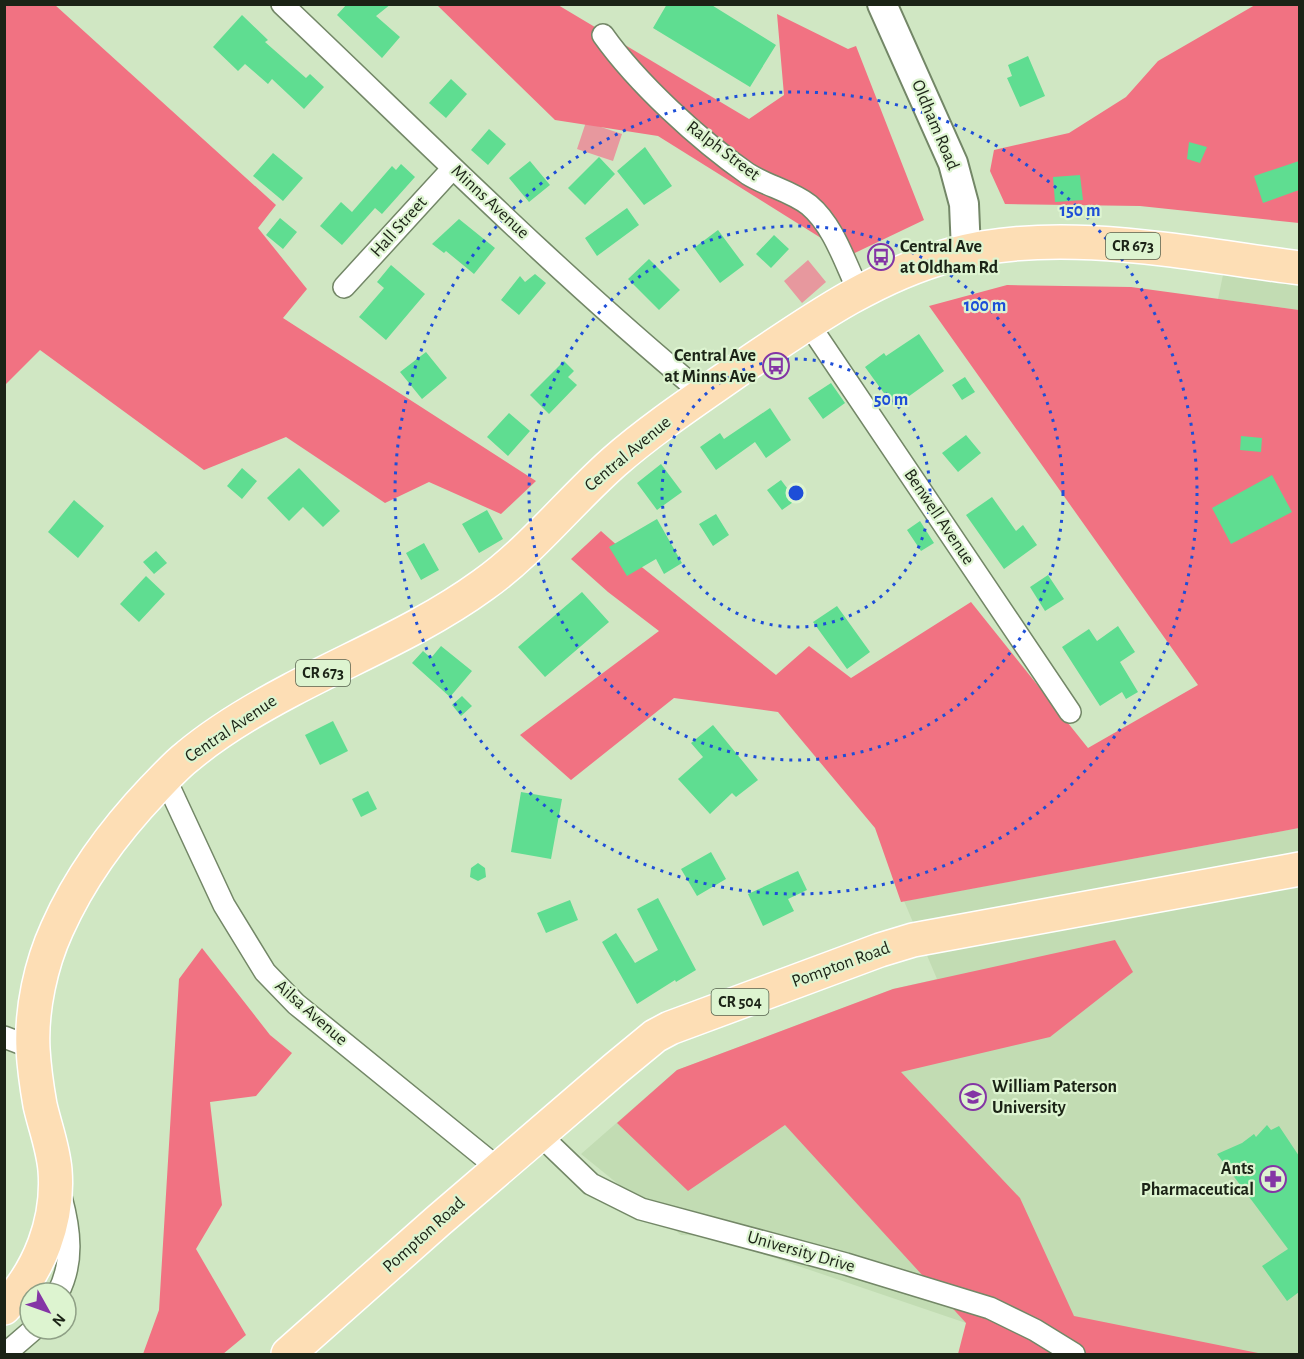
<svg xmlns="http://www.w3.org/2000/svg" width="1304" height="1359" viewBox="0 0 1304 1359" font-family="'Alegreya Sans',sans-serif">
<style>
.built{fill:#c2dcb3}
.green{fill:#e7989e}
.forest{fill:#f17282}
.building{fill:#5fdd91}
.lines{fill:none;stroke-linecap:round;stroke-linejoin:round}
.street-casing{stroke:#738767;stroke-width:24}
.secondary-casing{stroke:#738767;stroke-width:32}
.primary-casing{stroke:#fff;stroke-width:36}
.street{stroke:#fff;stroke-width:21}
.secondary{stroke:#fff;stroke-width:28}
.primary{stroke:#fddeb5;stroke-width:33}
.ring{fill:none;stroke:#1d4ed8;stroke-width:3;stroke-dasharray:3 6}
.labels{text-anchor:middle;dominant-baseline:central;stroke-width:4.5;stroke-linejoin:round;paint-order:stroke}
.shield{fill:#ddf4d0;stroke:#55624e;stroke-width:1.5}
.shield-label{font-size:16px;font-weight:bold;fill:#1b2316}
.street-label{font-size:18px;fill:#1b2316;stroke:#ddf4d0}
.poi-label{font-size:18px;font-weight:bold;fill:#1b2316;stroke:#ddf4d0;text-anchor:start}
.centre{fill:#1d4ed8;stroke:#ddf4d0;stroke-width:3}
.ring-label{font-size:18px;text-anchor:middle;font-weight:bold;fill:#1d4ed8;stroke:#ddf4d0;stroke-width:4.5;stroke-linejoin:round;paint-order:stroke}
</style>
<rect width="100%" height="100%" fill="#d0e7c3"/>
<path class="built" d="M1224 270 1299 280V310L1218 299Z
M1299 828V1354H1032L966 1323 710 1236 681 1235 581 1154 677 1070 893 989 937 979 904 901Z"/>
<path class="green" d="M586 122 622 134 613 161 577 149Z
M808 260 826 282 802 303 784 281Z"/>
<path class="forest" d="M5 4 55 5 276 205 258 228 307 289 283 318 536 481 501 514 429 482 385 503 286 437 204 470 40 350 5 385Z
M437 5H558L749 119 784 95 777 14 848 49 856 46 924 220 838 261 829 243 658 136 555 120Z
M1255 5H1299V223L1140 206 1005 204 990 171 994 150 1069 133 1126 97 1158 61Z
M1007 285 1131 287 1299 310V828L901 902 875 828 778 712 674 698 571 780 520 735 659 631 608 592 571 559 601 531 638 564 776 675 809 646 851 678 971 602 1088 748 1198 685 929 306Z
M1115 940 1133 972 1050 1037 901 1072 1020 1198 1074 1316 1263 1354H958L966 1323 785 1125 688 1191 617 1123 677 1070 893 989Z
M202 948 270 1035 292 1053 256 1096 210 1102 222 1205 196 1249 246 1335 223 1354H143L159 1310 179 979Z"/>
<path class="building" d="M347 4H391L376 16 400 37 382 58 337 15Z
M667 4H710L776 45 750 87 653 28Z
M242 15 268 40 265 42 306 78 310 74 324 87 304 109 272 79 268 84 245 64 238 71 213 47Z
M1028 56 1045 96 1020 107 1007 78 1012 76 1008 65Z
M451 79 467 94 446 118 429 103Z
M489 129 506 144 488 165 471 150Z
M1189 142 1207 147 1200 163 1187 159Z
M645 147 672 186 644 205 617 171Z
M273 153 303 178 283 201 253 176Z
M599 157 615 174 585 205 568 188Z
M530 161 550 185 529 202 509 178Z
M1299 161V190L1263 203 1254 176Z
M401 164 415 177 382 214 375 208 342 245 320 226 341 202 352 212 392 166 396 170Z
M1080 175 1083 200 1055 202 1053 177Z
M627 208 639 225 597 256 585 238Z
M280 218 297 232 283 249 266 235Z
M459 219 495 248 474 274 446 251 444 253 432 244Z
M718 230 744 265 720 283 694 248Z
M774 235 789 249 771 268 756 254Z
M649 259 680 290 659 310 628 279Z
M391 265 425 294 386 340 359 317 384 288 377 282Z
M535 274 546 283 519 315 501 300 520 276 525 282Z
M919 334 944 371 894 407 865 367 884 353 886 356Z
M426 352 447 378 422 399 400 372Z
M564 361 574 371 568 377 577 385 549 414 530 395Z
M965 377 975 392 962 400 952 385Z
M831 383 845 403 823 419 808 398Z
M770 408 791 440 766 458 755 442 716 470 700 447 720 433 724 439Z
M509 413 530 431 508 456 487 437Z
M966 435 981 453 958 472 942 453Z
M1241 436 1262 438 1261 452 1240 450Z
M661 464 682 492 657 510 637 483Z
M242 468 257 481 242 499 227 486Z
M299 468 340 511 323 527 303 507 289 521 267 498Z
M1272 475 1292 512 1231 544 1212 508Z
M781 480 796 500 782 510 767 490Z
M992 497 1016 531 1023 525 1037 545 1004 569 966 515Z
M74 500 104 526 78 558 48 532Z
M487 510 503 539 479 553 462 524Z
M716 514 729 535 713 546 699 524Z
M657 519 682 563 664 574 656 559 627 576 609 547Z
M920 521 934 543 921 551 907 530Z
M424 543 439 570 421 580 406 553Z
M156 551 167 563 154 574 143 562Z
M1048 575 1064 599 1045 611 1030 587Z
M146 576 165 594 139 622 120 604Z
M582 592 609 622 545 677 518 647Z
M837 606 870 652 847 669 813 622Z
M1118 626 1135 652 1120 662 1138 692 1126 699 1122 692 1100 706 1062 647 1089 629 1097 641Z
M441 646 472 671 450 697 412 663 423 651 431 658Z
M462 696 472 706 461 716 452 705Z
M333 721 348 751 320 765 305 735Z
M713 725 758 780 736 797 732 793 710 814 678 779 703 757 691 743Z
M368 791 377 809 361 817 352 799Z
M521 792 562 799 551 859 511 852Z
M711 852 726 879 697 896 681 869Z
M478 863 485 868 486 877 478 881 470 877 471 868Z
M798 871 807 890 788 899 794 911 763 926 748 894Z
M658 898 696 970 676 982 675 980 637 1004 602 942 616 933 635 963 658 950 637 909Z
M570 900 578 920 546 933 537 913Z
M1267 1125 1271 1130 1279 1126 1299 1156V1292L1287 1301 1262 1266 1288 1249 1217 1154 1242 1143 1254 1134 1256 1137Z"/>
<g class="lines">
<defs>
<path id="street" d="M282 4C421 136 556 272 703 394
M603 35C637 83 699 140 748 174 767 186 791 191 809 205 834 226 845 263 859 292
M344 287 453 168
M808 323 1070 712
M165 778 224 905 265 972 296 1004 499 1169
M4 1037 33 1048
M539 1134 591 1184 641 1209 846 1264 990 1308 1035 1330 1074 1354
M58 1293C74 1262 70 1230 61 1197
M5 1354 34 1329"/>
<path id="secondary" d="M882 4 953 163 964 204 966 251"/>
<path id="primary" d="M4 1308C40 1271 59 1220 55 1170 53 1147 45 1127 40 1105 37 1088 34 1066 33 1049 31 1009 41 964 57 929 81 875 114 831 154 789 165 778 175 766 188 756 219 730 255 709 291 690 355 656 424 628 483 585 531 551 569 502 614 462 654 427 700 397 744 366 809 322 873 276 951 255 1060 225 1189 254 1300 268
M288 1354 438 1221 615 1069 655 1036 670 1028 880 950 913 940 1300 869"/>
</defs>
<use href="#street" class="street-casing"/>
<use href="#secondary" class="secondary-casing"/>
<use href="#primary" class="primary-casing"/>
<use href="#street" class="street"/>
<use href="#secondary" class="secondary"/>
<use href="#primary" class="primary"/>
</g>
<g class="ring">
<circle cx="796" cy="493" r="134"/>
<circle cx="796" cy="493" r="267"/>
<circle cx="796" cy="493" r="401"/>
</g>
<defs>
<symbol id="bus-ring" viewBox="-11 -11 22 22"><circle r="9.5" fill="#ddf4d0" stroke="#8435a5" stroke-width="1.5"/><path d="M-5-6H5V4H4V6H2V4H-2V6H-4V4H-5ZM-3.5-4V0h7V-4ZM-3.5 1.2v1.5H-2V1.2ZM2 1.2v1.5H3.5V1.2Z" fill="#8435a5"/></symbol>
<symbol id="university-ring" viewBox="-11 -11 22 22"><circle r="9.5" fill="#ddf4d0" stroke="#8435a5" stroke-width="1.5"/><path d="M0-5L7-2L0 1L-7-2ZM-4 1L0 2.5L4 1V4Q0 6-4 4Z" fill="#8435a5"/></symbol>
<symbol id="pharmacy-ring" viewBox="-11 -11 22 22"><circle r="9.5" fill="#ddf4d0" stroke="#8435a5" stroke-width="1.5"/><path d="M-2-6h4v4h4v4h-4v4h-4v-4h-4v-4h4Z" fill="#8435a5"/></symbol>
</defs>
<g fill-rule="evenodd">
<use href="#bus-ring" x="866" y="242" width="30" height="30"/>
<use href="#bus-ring" x="761" y="351" width="30" height="30"/>
<use href="#university-ring" x="958" y="1082" width="30" height="30"/>
<use href="#pharmacy-ring" x="1258" y="1164" width="30" height="30"/>
</g>
<g class="labels">
<g class="shield">
<rect x="1106" y="233" width="54" height="26" rx="4.5"/>
<rect x="296" y="660" width="54" height="26" rx="4.5"/>
<rect x="711.5" y="989" width="57" height="26" rx="4.5"/>
</g>
<g class="shield-label">
<text x="1133" y="246">CR 673</text>
<text x="323" y="673">CR 673</text>
<text x="740" y="1002">CR 504</text>
</g>
<g class="street-label">
<text transform="translate(935 125) rotate(67)">Oldham Road</text>
<text transform="translate(723 151) rotate(37)">Ralph Street</text>
<text transform="translate(490 202) rotate(43)">Minns Avenue</text>
<text transform="translate(399 227) rotate(-48)">Hall Street</text>
<text transform="translate(628 454) rotate(-40)">Central Avenue</text>
<text transform="translate(939 517) rotate(56)">Benwell Avenue</text>
<text transform="translate(231 729) rotate(-34)">Central Avenue</text>
<text transform="translate(841 965) rotate(-20)">Pompton Road</text>
<text transform="translate(311 1013) rotate(41)">Ailsa Avenue</text>
<text transform="translate(424 1235) rotate(-42)">Pompton Road</text>
<text transform="translate(801 1252) rotate(16)">University Drive</text>
</g>
<g class="poi-label">
<text x="900" y="247">Central Ave<tspan x="900" dy="21">at Oldham Rd</tspan></text>
<text x="756" y="356" text-anchor="end">Central Ave<tspan x="756" dy="21">at Minns Ave</tspan></text>
<text x="992" y="1087">William Paterson<tspan x="992" dy="21">University</tspan></text>
<text x="1254" y="1169" text-anchor="end">Ants<tspan x="1254" dy="21">Pharmaceutical</tspan></text>
</g>
</g>
<circle cx="796" cy="493" r="9" class="centre"/>
<g class="ring-label">
<text x="1080" y="216">150 m</text>
<text x="985" y="311">100 m</text>
<text x="891" y="405">50 m</text>
</g>
<rect width="1304" height="1359" fill="none" stroke="#1b2316" stroke-width="12"/>
<g transform="translate(48 1311) rotate(130)"><circle r="28" fill="#ddf4d0" stroke="#8fa086" stroke-width="1.5"/>
<path d="M0-4.5L10 22L0 15L-10 22Z" fill="#8435a5"/>
<text y="-9" font-size="16" font-weight="bold" text-anchor="middle" fill="#1b2316">N</text>
</g>
</svg>
